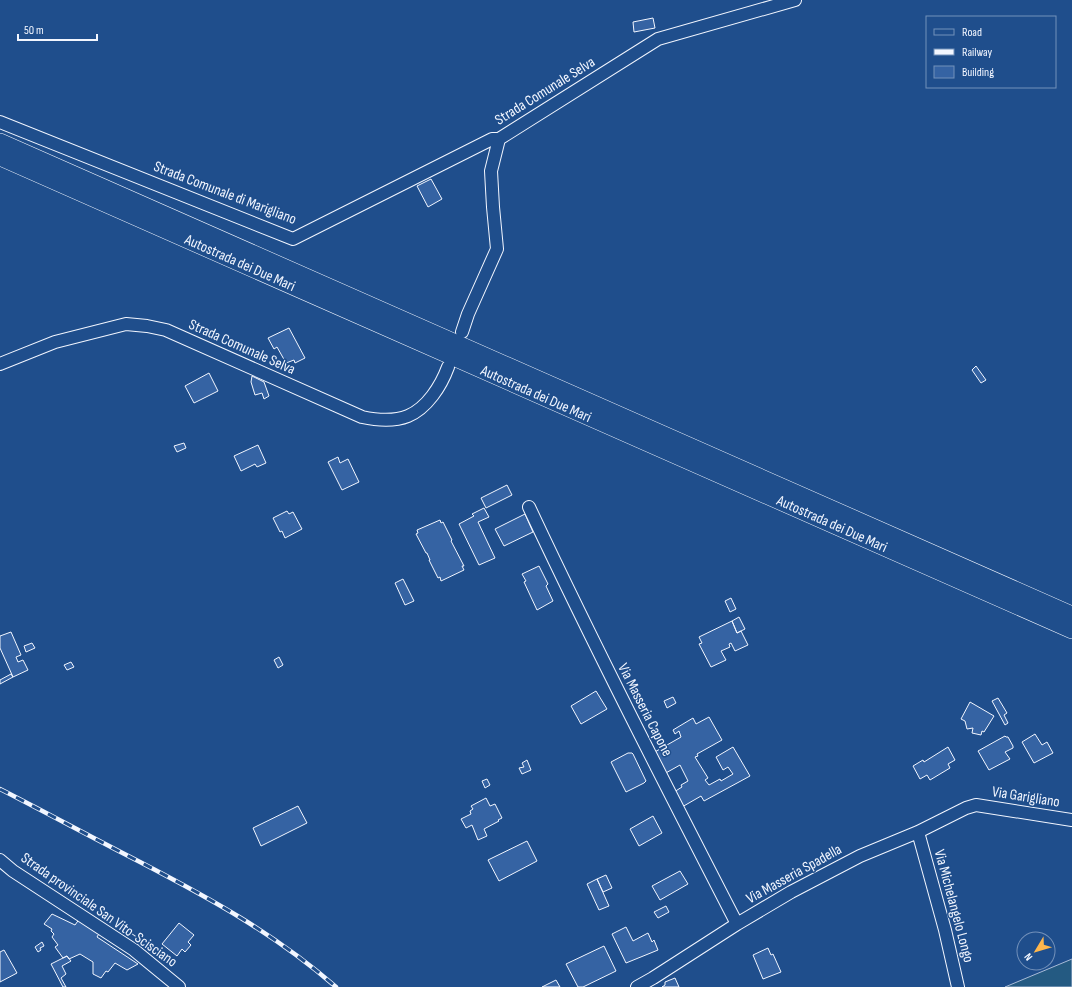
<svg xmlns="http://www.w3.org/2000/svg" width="1072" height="987" viewBox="0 0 1072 987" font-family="'Sofia Sans Condensed',sans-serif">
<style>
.green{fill:#245a82;stroke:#a8bbd7}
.building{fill:#3563a3;stroke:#f2f6ff}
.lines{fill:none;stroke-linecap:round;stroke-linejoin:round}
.minor-casing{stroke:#f2f6ff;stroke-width:14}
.highway-casing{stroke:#f2f6ff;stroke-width:18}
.minor{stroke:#1f4e8c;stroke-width:12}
.highway{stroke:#1f4e8c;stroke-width:17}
.rail-casing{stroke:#f2f6ff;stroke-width:4.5}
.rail{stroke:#1f4e8c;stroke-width:3;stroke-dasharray:9;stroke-linecap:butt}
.labels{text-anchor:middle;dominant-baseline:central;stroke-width:3;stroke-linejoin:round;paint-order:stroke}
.street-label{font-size:15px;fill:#f2f6ff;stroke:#1f4e8c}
</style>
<rect width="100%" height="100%" fill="#1f4e8c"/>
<path class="green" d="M1072 959V987H1005Z"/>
<path class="building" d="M653 18 655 28 634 32 633 22Z
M431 179 442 199 428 207 417 186Z
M289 328 305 358 295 363 294 360 286 363 277 347 274 349 268 338Z
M976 366 986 380 981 383 972 370Z
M209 373 218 391 194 403 185 386Z
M252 376 264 382 269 396 264 399 262 393 255 395 251 382Z
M184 443 186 448 177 452 174 446Z
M258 445 266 463 257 467 255 464 241 471 234 456Z
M338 457 340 463 348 459 359 482 342 490 328 462Z
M507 485 512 495 486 508 481 498Z
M484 508 489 517 478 522 495 558 479 565 459 524 474 516 472 514Z
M287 511 289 514 293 512 302 529 285 538 282 531 280 532 273 518Z
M525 514 533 532 504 546 495 529Z
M440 520 441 523 443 522 452 540 451 541 464 566H462L464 570 441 581 440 577 438 578 429 560H430L427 553H426L416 534 418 533 417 530Z
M539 566 548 584 546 586 553 601 537 610 524 582 526 581 522 574Z
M403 579 414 601 405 605 395 583Z
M731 598 736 609 730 612 725 601Z
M739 617 745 629 737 633 732 621Z
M732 621 737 633 741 631 748 645 735 651 731 643 729 644 730 647 721 651 726 660 711 667 699 644 702 643 699 637Z
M11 632 21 655 16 657 18 662 23 660 28 670 13 677 0 648V636Z
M32 643 35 648 26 652 24 646Z
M279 657 283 665 278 668 274 660Z
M71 662 74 667 67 670 64 665Z
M11 674 13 677 0 684V680Z
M596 691 607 709 581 724 571 706Z
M673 697 676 703 667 708 664 701Z
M998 698 1007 713 1004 715 1008 723 1005 725 992 701Z
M970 702 994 716 984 732 982 731 981 735 972 733 973 728 967 729 965 721 961 719Z
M709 717 722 740 697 754 698 756 695 757 708 778 705 780 709 785 720 779 721 781 733 774 728 767 723 770 716 757 733 747 750 776 704 801 701 796 682 807 674 792 682 787 681 785 688 781 680 765 664 774 653 753 681 737 679 731 675 734 673 730 693 718 696 724Z
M1035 734 1042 745 1047 742 1053 753 1034 763 1022 742Z
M1005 736 1006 737H1008L1013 746V748L1005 752 1010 759 989 770 978 751Z
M948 747 955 760 948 764 950 768 930 780 927 775 920 779 913 766 923 760 924 762Z
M628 753H632L633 754 646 781 644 783 626 792 611 762Z
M527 760 531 770 522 774 519 768 524 767 522 763Z
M487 779 490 785 485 788 482 781Z
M486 798 490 806 495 804 502 818 498 820 499 821 484 829 487 836 478 840 472 825 466 828 461 819 471 814 470 811 473 809 471 806Z
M298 806 307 823 261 846 253 828Z
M653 816 662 833 639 846 630 829Z
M527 841 537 861 499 881 488 860Z
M680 871 688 884 660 900 652 886Z
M606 875 612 888 603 892 597 879Z
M597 879 609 906 599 910 587 884Z
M666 906 669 912 658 918 654 912Z
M52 914 75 925 80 918 100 932 97 937 138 964 127 970 115 963 108 972 106 971 101 978 93 974V962L80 954 69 959 67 956 63 958 55 947 58 945 52 937 54 934 51 931 52 929 44 924Z
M179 923 194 935 188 942 191 945 185 952 182 949 177 956 162 944Z
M626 927 633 941 648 933 652 942 654 940 658 950 626 963 612 934Z
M42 942 44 946 40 948 41 950 38 952 35 947Z
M604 946 616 971 583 987H578L566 964Z
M768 948 771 955 773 954 781 972 763 979 753 955Z
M4 950 17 973 0 982V952Z
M67 956 71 961 62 966 66 974 61 978 66 987H63L51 964Z
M675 978 679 987H662L665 985V982Z
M556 980 560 987H542Z"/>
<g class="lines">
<defs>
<path id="minor" d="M0 122 293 239 492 139H499
M462 332 468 314 497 249 493 207 491 171 499 139 658 39 795 0
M0 364 55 342 126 324 147 326 166 330 362 417C376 420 393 422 408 416 427 408 441 386 448 367
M529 507C595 648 666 786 737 924
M918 832 945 930 958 987
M0 860 13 871 134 950 179 987
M637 987 653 978 737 924 791 892 860 856 918 832 966 808 976 805 1072 820"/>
<path id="highway" d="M0 142 1072 615
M0 157 1072 630"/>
</defs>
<use href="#minor" class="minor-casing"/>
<use href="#highway" class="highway-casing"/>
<use href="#minor" class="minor"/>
<use href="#highway" class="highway"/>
<defs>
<path id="rail" d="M0 789C47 813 93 838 140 862 211 899 275 934 336 987"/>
</defs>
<use href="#rail" class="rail-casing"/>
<use href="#rail" class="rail"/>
</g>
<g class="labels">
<g class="street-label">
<text transform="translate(545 91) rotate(-32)">Strada Comunale Selva</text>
<text transform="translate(225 193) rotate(21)">Strada Comunale di Marigliano</text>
<text transform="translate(240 263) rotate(24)">Autostrada dei Due Mari</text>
<text transform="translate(242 347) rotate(24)">Strada Comunale Selva</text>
<text transform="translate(536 394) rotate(24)">Autostrada dei Due Mari</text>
<text transform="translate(832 524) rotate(24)">Autostrada dei Due Mari</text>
<text transform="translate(645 710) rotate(63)">Via Masseria Capone</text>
<text transform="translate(1026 797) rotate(9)">Via Garigliano</text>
<text transform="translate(794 874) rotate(-29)">Via Masseria Spadella</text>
<text transform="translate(954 906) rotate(75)">Via Michelangelo Longo</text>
<text transform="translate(99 910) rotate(35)">Strada provinciale San Vito-Scisciano</text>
</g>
</g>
<rect x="926" y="16" width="130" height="72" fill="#1f4e8c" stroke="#7391ba"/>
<rect x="934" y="29" width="20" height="6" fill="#1f4e8c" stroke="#7391ba"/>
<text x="962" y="36" font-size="12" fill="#f2f6ff">Road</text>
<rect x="934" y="49" width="20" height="6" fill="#f2f6ff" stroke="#7391ba"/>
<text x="962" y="56" font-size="12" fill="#f2f6ff">Railway</text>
<rect x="934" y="66" width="20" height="12" fill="#3563a3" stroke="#7391ba"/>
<text x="962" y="76" font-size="12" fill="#f2f6ff">Building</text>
<g transform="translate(1036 951) rotate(232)"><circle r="19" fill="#1f4e8c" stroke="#7391ba"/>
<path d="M0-3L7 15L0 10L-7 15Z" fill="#ffb74d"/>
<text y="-6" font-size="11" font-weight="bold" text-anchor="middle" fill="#f2f6ff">N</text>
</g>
<path d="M18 34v6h79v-6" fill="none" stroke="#f2f6ff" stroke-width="2"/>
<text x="24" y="34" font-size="12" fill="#f2f6ff" stroke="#1f4e8c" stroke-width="3" paint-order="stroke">50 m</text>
</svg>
